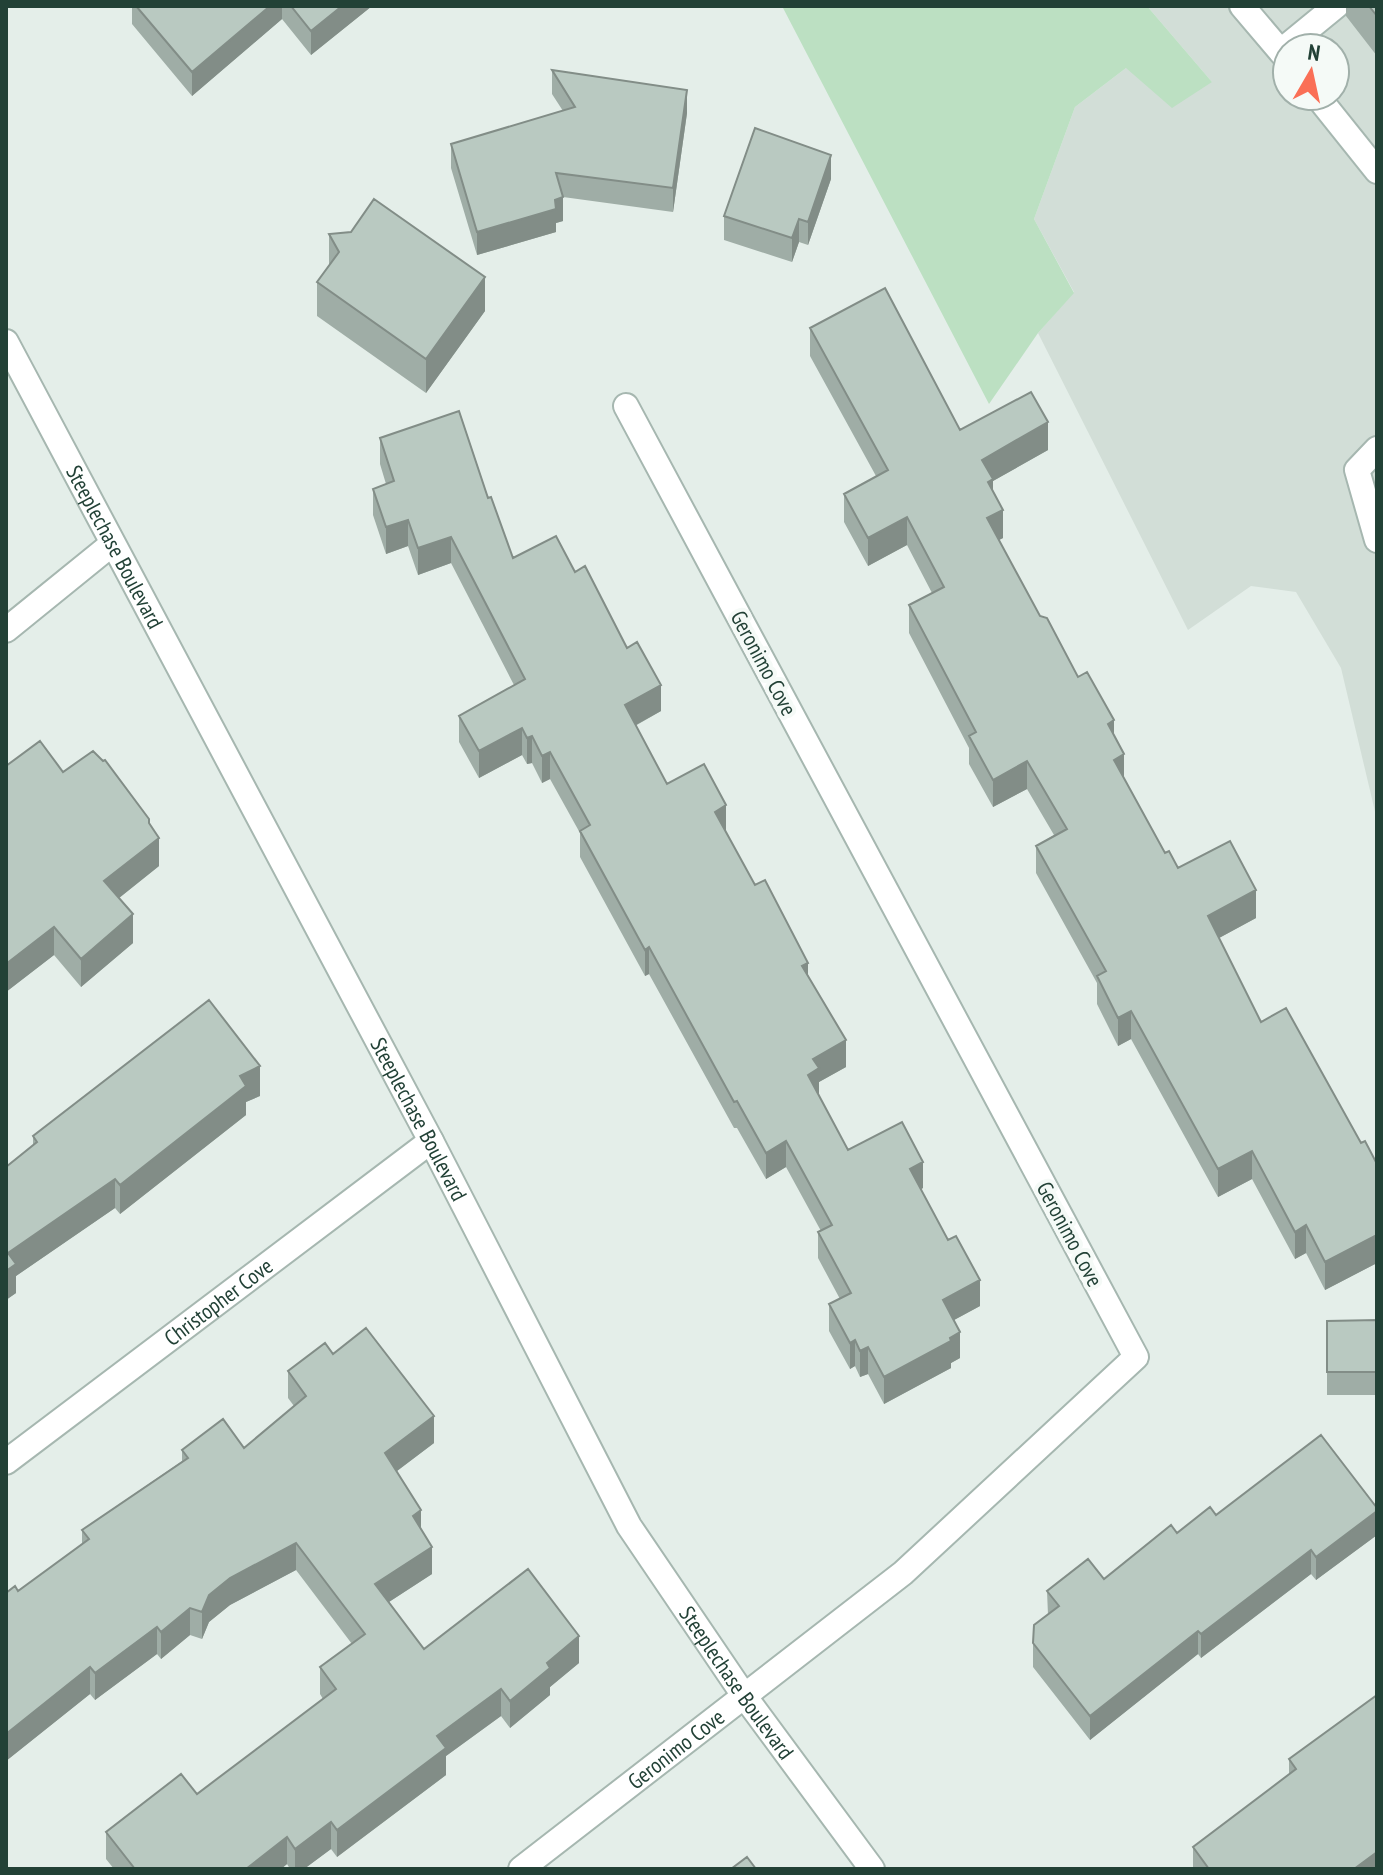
<svg xmlns="http://www.w3.org/2000/svg" width="1383" height="1875" viewBox="0 0 1383 1875" font-family="'PT Sans Narrow',sans-serif">
<style>
.built{fill:#d2ded7;fill-rule:evenodd}
.green{fill:#bce0c2}
.lines{fill:none;stroke-linecap:round;stroke-linejoin:round}
.minor-casing{stroke:#a6b7b0;stroke-width:28}
.minor{stroke:#fff;stroke-width:24}
.wall{fill:#9fada6}
.shaded-wall{fill:#828d87}
.building{fill:#b9c9c1;stroke:#828d87;stroke-width:2}
.labels{text-anchor:middle;dominant-baseline:central;stroke-width:8;stroke-linejoin:round;paint-order:stroke}
.street-label{font-size:22px;fill:#224136;stroke:#f5faf7}
</style>
<rect width="100%" height="100%" fill="#e4eee9"/>
<path class="built" d="M1147 6H1377V820L1341 668 1296 592 1251 586 1188 630 1038 333 1074 292 1034 219 1075 107 1126 68 1212 82ZM1287 48H1335V96H1287Z"/>
<path class="green" d="M782 6H1147L1212 82 1172 108 1126 68 1075 107 1034 219 1074 293 1038 333 989 404Z"/>
<g class="lines">
<defs>
<g id="minor">
<path d="M1242 6 1287 59"/>
<path d="M1281 51 1336 6"/>
<path d="M1317 96 1377 171"/>
<path id="s1" d="M6 342 431 1141 629 1526 745 1697 872 1869"/>
<path d="M1377 449 1357 470 1377 540"/>
<path d="M6 630 112 544"/>
<path id="s2" d="M6 1462 431 1141"/>
<path id="s3" d="M521 1869 903 1573 1136 1357 626 406"/>
</g>
</defs>
<use href="#minor" class="minor-casing"/>
<use href="#minor" class="minor"/>
</g>
<path class="wall" d="M132 6H372L311 55 282 19 192 96 132 24Z
M1346 6H1377V56L1346 16Z
M552 70 687 113 673 212 563 197V221L556 223V232L477 255 451 168V144L563 111 552 94Z
M831 179 808 245 799 242 792 262 724 240V216Z
M329 234 485 311 426 393 317 316V282L329 265Z
M810 328 960 430 1048 450 993 481V492L1003 538 999 540 1040 616 1114 735 1124 778 1165 853 1178 868 1256 918 1219 938 1261 1022 1377 1164V1263L1325 1290 1306 1253 1295 1259 1252 1179 1218 1197 1131 1039 1118 1046 1097 1004V983L1036 873V846L1054 835 1027 789 993 807 969 764V748L909 633V605L932 593 907 545 868 566 844 522V494L876 476 810 356Z
M380 438 488 498 513 558 575 572 661 711 635 726 667 784 726 832 755 885 808 975 846 1067 819 1082 818 1095 848 1150 923 1188 921 1189 980 1306 954 1320 960 1358 951 1363V1368L884 1404 868 1374 860 1377 855 1366 850 1369 829 1331V1304L840 1299 818 1258V1232L821 1231 786 1167 766 1179 737 1128H734L649 974 645 976 580 857V833L550 779 542 783 532 763 527 764 522 755 479 778 459 742V716L514 685 451 563 418 575 408 546 386 554 373 515V489L386 484 380 464Z
M6 766 63 772 149 823 159 866 119 898 133 943 81 987 54 955 6 992Z
M260 1096 246 1102V1115L120 1214 115 1208 16 1276V1293L6 1300V1167L33 1146V1136Z
M1377 1320V1395H1327V1321Z
M333 1354 434 1443 397 1471 421 1528 432 1574 389 1602 424 1649 579 1663 550 1687V1695L510 1728 501 1716 446 1756V1775L337 1857 331 1849 304 1869H290L287 1864 281 1869H114L106 1859V1832L197 1794 323 1699 320 1694V1667L352 1644 296 1570 230 1605 209 1622 202 1639 190 1635 161 1659 157 1654 95 1700 90 1694 6 1761V1593L18 1591 82 1544V1530L182 1461V1450L244 1448 294 1406 288 1398V1371Z
M1377 1508V1535L1316 1580 1311 1574 1201 1658 1198 1654 1090 1740 1033 1667V1643L1048 1615 1047 1591 1104 1579 1177 1533 1216 1515Z
M1289 1759 1377 1869H1193V1847L1289 1775Z"/>
<path class="shaded-wall" d="M270 6H282V19L192 96V72Z
M342 6H372L311 55V31Z
M687 90V113L673 212V188Z
M831 155V179L808 245V222Z
M563 197V221L556 223V232L477 255V232Z
M799 219V242L792 262V238Z
M485 277V311L426 393V359Z
M1048 422V450L993 481V506L982 460Z
M1003 510V538L987 546V518Z
M907 517V545L868 566V538Z
M408 520V546L386 554V527Z
M451 537V563L418 575V548Z
M661 685V711L625 731V705Z
M1114 720V748L1108 724Z
M522 728V755L479 778V751Z
M532 736V763L527 764V738Z
M550 752V779L542 783V756Z
M1124 754V782L1114 760Z
M1027 761V789L993 807V780Z
M726 805V832L715 812Z
M159 838V866L104 910V881Z
M1256 890V918L1208 944V916Z
M133 914V943L81 987V959Z
M54 927V955L6 992V964Z
M649 947V974L645 976V950Z
M808 963V989L802 966Z
M1131 1011V1039L1118 1046V1018Z
M846 1040V1067L819 1082V1095L808 1075 813 1059Z
M260 1066V1096L246 1102V1115L120 1214V1185L240 1076Z
M786 1141V1167L766 1179V1153Z
M1252 1151V1179L1218 1197V1169Z
M923 1162V1188L910 1195V1169Z
M115 1179V1208L16 1276V1293L6 1300 8 1253Z
M1306 1225V1253L1295 1259V1232Z
M1377 1235V1263L1325 1290V1262Z
M980 1280V1306L943 1326V1300Z
M960 1332V1358L951 1363V1368L884 1404V1377Z
M855 1340V1366L850 1369V1343Z
M868 1347V1374L860 1377V1351Z
M434 1416V1443L385 1480V1453Z
M421 1510V1537L413 1516Z
M1377 1511V1535L1316 1580V1557Z
M296 1543V1570L230 1605 209 1622 202 1639V1612L209 1595 230 1578Z
M432 1547V1574L375 1611V1584Z
M1311 1550V1574L1201 1658V1634Z
M190 1608V1635L161 1659V1632Z
M157 1627V1654L95 1700V1673Z
M1198 1631V1654L1090 1740V1716Z
M579 1636V1663L550 1687V1695L510 1728V1701L547 1663Z
M90 1667V1694L6 1761V1734Z
M501 1689V1716L446 1756V1775L337 1857V1830L437 1736Z
M331 1822V1849L304 1869H295V1849Z
M287 1837V1864L281 1869H246Z
M1377 1852V1869H1354Z"/>
<path class="building" d="M136 6H270L192 72Z
M291 6H342L311 31Z
M1369 6H1377V16Z
M552 70 687 90 673 188 556 173 563 197 555 200 556 209 477 232 451 144 575 107Z
M755 128 831 155 808 222 799 219 792 238 724 216Z
M374 199 485 277 426 359 317 282 339 252 329 234 351 232Z
M885 288 960 430 1031 392 1048 422 982 460 993 479 988 482 1003 510 987 518 1040 616 1047 618 1078 677 1087 672 1114 720 1108 724 1124 754 1114 760 1165 853 1169 851 1178 868 1230 841 1256 890 1208 916 1261 1022 1286 1008 1361 1143 1365 1141 1377 1164V1235L1325 1262 1306 1225 1295 1232 1252 1151 1218 1169 1131 1011 1118 1018 1097 976 1106 971 1036 846 1067 829 1027 761 993 780 969 736 976 732 909 605 944 587 907 517 868 538 844 494 888 470 810 328Z
M459 411 488 498 491 497 513 558 556 536 575 572 585 566 627 648 637 642 661 685 625 705 667 784 704 764 726 805 715 812 755 885 765 880 808 963 802 966 846 1040 813 1059 819 1068 808 1075 848 1150 902 1122 923 1162 910 1169 948 1240 956 1236 980 1280 943 1300 960 1332 950 1338 951 1341 884 1377 868 1347 860 1351 855 1340 850 1343 829 1304 851 1293 818 1232 832 1225 786 1141 766 1153 737 1101 734 1102 649 947 645 950 580 831 590 825 550 752 542 756 532 736 527 738 522 728 479 751 459 716 525 679 451 537 418 548 408 520 386 527 373 489 394 481 380 438Z
M40 741 63 772 93 751 103 761 105 760 149 819V823L159 838 104 881 133 914 81 959 54 927 6 964V766Z
M209 1000 260 1066 240 1076 246 1086 120 1185 115 1179 8 1253 16 1264 6 1271V1167L37 1142 33 1136Z
M1377 1320V1372H1327V1321Z
M366 1328 434 1416 385 1453 421 1510 413 1516 432 1547 375 1584 424 1649 528 1569 579 1636 547 1663 550 1668 510 1701 501 1689 437 1736 446 1748 337 1830 331 1822 295 1849 287 1837 246 1869H135L106 1832 181 1774 197 1794 336 1689 320 1667 365 1634 296 1543 230 1578 209 1595 202 1612 190 1608 161 1632 157 1627 95 1673 90 1667 6 1734V1593L15 1586 18 1591 89 1539 82 1530 188 1458 182 1450 223 1419 244 1448 306 1396 288 1371 325 1343 333 1354Z
M1321 1435 1377 1508V1511L1316 1557 1311 1550 1201 1634 1198 1631 1090 1716 1033 1643 1034 1625 1059 1606 1047 1591 1088 1559 1104 1579 1171 1525 1177 1533 1210 1507 1216 1515Z
M1377 1695V1852L1354 1869H1209L1193 1847 1296 1769 1289 1759Z
M747 1857 756 1869H731Z"/>
<g class="labels">
<g class="street-label">
<text stroke="none"><textPath href="#s1" startOffset="232">Steeplechase Boulevard</textPath></text>
<text transform="translate(764 663) rotate(62)">Geronimo Cove</text>
<text stroke="none"><textPath href="#s1" startOffset="880">Steeplechase Boulevard</textPath></text>
<text transform="translate(1070 1234) rotate(62)">Geronimo Cove</text>
<text stroke="none"><textPath href="#s2" startOffset="266">Christopher Cove</textPath></text>
<text stroke="none"><textPath href="#s1" startOffset="1528">Steeplechase Boulevard</textPath></text>
<text stroke="none"><textPath href="#s3" startOffset="196">Geronimo Cove</textPath></text>
</g>
</g>
<rect width="1383" height="1875" fill="none" stroke="#224136" stroke-width="16"/>
<g transform="translate(1311 72) rotate(9)"><circle r="38" fill="#f5faf7" stroke="#a1b0aa" stroke-width="2"/>
<path d="M0-6L14 30L0 20L-14 30Z" fill="#fa6f56"/>
<text y="-12" font-size="22" font-weight="bold" text-anchor="middle" fill="#224136">N</text>
</g>
</svg>
